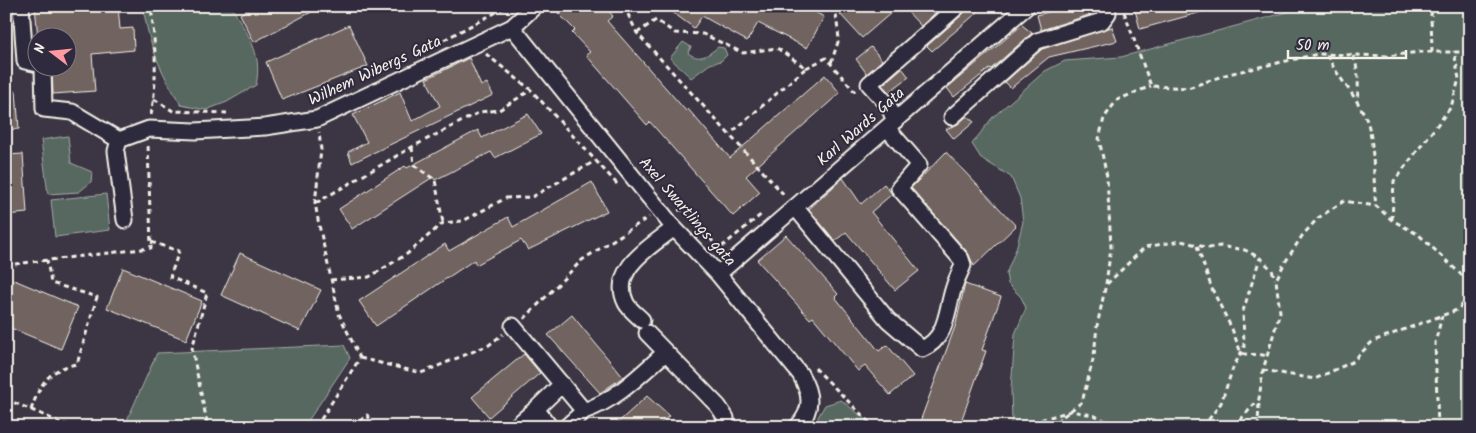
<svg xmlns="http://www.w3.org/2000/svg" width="1476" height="433" viewBox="0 0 1476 433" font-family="Kalam,sans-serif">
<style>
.green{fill:#566861;stroke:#a5aca4}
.building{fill:#716460;stroke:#f4f1e8}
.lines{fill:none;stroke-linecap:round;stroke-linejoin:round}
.minor-casing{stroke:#f4f1e8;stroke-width:19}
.path{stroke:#f4f1e8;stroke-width:3;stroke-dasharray:5 4;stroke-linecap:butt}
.minor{stroke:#2f2a3d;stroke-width:15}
.labels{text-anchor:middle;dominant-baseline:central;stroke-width:4;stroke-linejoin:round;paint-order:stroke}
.street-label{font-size:16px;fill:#f4f1e8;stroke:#2f2a3d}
</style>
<rect width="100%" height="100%" fill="#3c3644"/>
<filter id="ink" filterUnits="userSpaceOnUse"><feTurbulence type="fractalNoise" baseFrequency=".02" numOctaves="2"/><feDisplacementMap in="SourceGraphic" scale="10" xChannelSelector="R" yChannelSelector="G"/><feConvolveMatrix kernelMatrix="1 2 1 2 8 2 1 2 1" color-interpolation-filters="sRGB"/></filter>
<g filter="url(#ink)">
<path class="green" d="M143 6H231C247 34 263 52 256 85L227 102 206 110 181 105C160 70 149 47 143 6Z
M1310 6H1470V427H1006L1012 421 1011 390 1015 334 1026 308 1021 297 1008 284 1006 274 1016 249 1023 222 1020 198 1011 177 981 158 972 144 992 118 1045 71 1065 61 1121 57Z
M683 42 691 47 688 53C700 62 708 55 718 47L724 48 727 55 721 61 710 64 691 78 670 58Z
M68 136 71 163 92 172 91 182 79 192 48 194 41 140Z
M106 194 110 230 55 237 51 200Z
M344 345 350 358 304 427H124L157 353Z
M841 400 875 427H819L818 417 825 405Z"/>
<path class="building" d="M35 6H118L120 29 133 28 134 50 92 54 95 91 53 94 52 68H68V38H38Z
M254 6H323L254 42 240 14Z
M551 6H604L613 16 607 21 686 111 688 109 730 158 825 75 840 93 746 176 760 192 733 216 650 122 647 125 586 55 590 52 572 33 575 30Z
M664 6H804L824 17 807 48 758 23 747 41 702 16 694 28Z
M849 6H899L862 38 840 14Z
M902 6H943L921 26Z
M967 6H985L932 51 927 46 964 13Z
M1070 6H1087L1089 15 1041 30 1037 15Z
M1134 6H1208L1209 10 1140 29Z
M349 25 368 66 282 100 266 62Z
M1022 25 1032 33 991 69 990 68 954 97 947 88Z
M1112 27 1117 41 1049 57 1011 88 1005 82 1042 49Z
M871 47 882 60 867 74 856 59Z
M469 58 481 86 487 83 493 95 352 163 348 152 367 142 353 115 400 92 412 121 440 106 426 79Z
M902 68 909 77 889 92 882 85Z
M6 91H16L19 129 6 130Z
M528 114 541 134 495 158 491 152 435 180 433 177 352 229 339 209 405 166 407 168 478 130 482 138Z
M967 116 974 122 954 139 946 129 958 124Z
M946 152 1016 226 974 266 968 253 911 188Z
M23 154 27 213 6 215V155Z
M843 178 861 204 884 184 892 194 871 212 919 271 895 290 846 232 835 241 809 209Z
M592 182 607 211 528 250 521 240 476 265 474 260 376 326 359 301 445 244 449 251 508 217 513 227Z
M786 235 838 294 835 297 879 351 887 345 913 376 890 395 865 366 858 371 813 317 810 319 757 260Z
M240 253 321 290 300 331 221 295Z
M123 268 202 301 186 340 107 308Z
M12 279 78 307 61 349 6 326V292Z
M965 284 1001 297 982 350 986 351 959 427H918L956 324Z
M572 315 623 377 600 393 548 335Z
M524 354 540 373 489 417 472 397Z
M647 396 669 416 657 427H613Z"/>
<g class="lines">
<defs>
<path id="minor" d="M21 6 25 61 38 64
M512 27 674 228 718 274 800 374C811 393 814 409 797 427
M43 68 44 109 72 112 119 140
M952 117 1037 41 1102 21 1108 13 1107 6
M895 121 888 105 869 84 958 6
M795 207 888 320 922 349C948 338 946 310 954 287 956 280 960 273 963 265L961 259 899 188 919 165 887 128
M125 220 116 151 119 140 149 129 195 131 265 127 317 119 512 27 535 6
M718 274 1027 6
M642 320C637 315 629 309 626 303 609 269 652 246 674 228
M513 326 584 411C616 400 640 375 665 353
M647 333 718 406 726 418 725 427
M536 409 562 384
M515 427 536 409 550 427
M566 427 584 411"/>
</defs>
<use href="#minor" class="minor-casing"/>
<path class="path" d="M624 6 637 33 786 197
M1124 12 1151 86 1188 88 1228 74 1318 54 1387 56 1421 52H1470
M637 33 656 20 675 33 703 34 743 53 777 48 806 68 730 134
M436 44 508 6
M1432 52 1431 15 1433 6
M486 54 531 90 618 185
M1327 55C1338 79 1358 97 1367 121 1375 143 1373 182 1376 206
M1353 56C1359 69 1359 86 1357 100
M831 63 839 39 835 6
M806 68 826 58 855 92
M154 99 173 111 227 113
M151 115C158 79 155 43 151 6
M412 147 414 165 435 180 443 223
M316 203 412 147 480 112 499 110 531 90
M678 210H687L719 249 763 213
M1392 220 1394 181 1451 107 1459 79 1454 51
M151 242 179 251 170 277 207 293 192 349 208 427
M1197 246 1212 289 1232 329 1241 353C1250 356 1258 353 1267 356
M6 265 151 248 148 144
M331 280 369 277 407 254 443 223 463 221 506 198 532 197 595 161
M1107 284 1145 247 1181 241 1209 248 1220 246 1245 250 1260 258 1272 270 1275 279
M524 319 582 260 649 217
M360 358 421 373 489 345 503 334
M815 368 874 427
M1263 370 1315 379 1352 362 1373 341 1457 310 1470 297
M6 399 71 427
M31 410C40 384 48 369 77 364L97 297 51 283 47 260
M316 427 360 358 339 314 319 225 315 203 321 150 319 132
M353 427 367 415 376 427
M1015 427 1071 411 1093 415 1119 427
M1049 427 1082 402 1094 356 1097 326 1106 284 1111 247 1107 177 1099 139 1104 118 1117 100 1151 86
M1203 427 1221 403 1233 368 1244 347 1243 311 1260 258
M1234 427 1259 399 1263 370 1280 312 1276 280 1284 264 1302 236 1318 218 1344 201 1376 206 1392 220 1419 235 1470 283
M1258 427 1259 400
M1438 427 1435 343 1442 316"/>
<use href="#minor" class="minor"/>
</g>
</g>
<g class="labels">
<g class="street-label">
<text transform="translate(375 71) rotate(-25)">Wilhem Wibergs Gata</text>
<text transform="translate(861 127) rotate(-41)">Karl Wards Gata</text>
<text transform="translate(687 212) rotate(49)">Axel Swartlings gata</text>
</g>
</g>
<rect width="1476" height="433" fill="none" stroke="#2f2a3d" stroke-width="25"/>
<rect x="12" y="12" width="1451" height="408" fill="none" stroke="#f4f1e8" stroke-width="2" filter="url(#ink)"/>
<g transform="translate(52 52) rotate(286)"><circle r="24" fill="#2f2a3d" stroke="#7e7a81"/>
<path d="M0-4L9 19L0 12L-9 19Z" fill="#ff9aa2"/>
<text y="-8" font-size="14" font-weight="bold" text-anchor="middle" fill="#f4f1e8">N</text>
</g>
<path d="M1288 50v8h118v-8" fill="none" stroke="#f4f1e8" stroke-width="2.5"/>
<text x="1296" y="50" font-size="15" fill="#f4f1e8" stroke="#2f2a3d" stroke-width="4" paint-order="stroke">50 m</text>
</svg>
